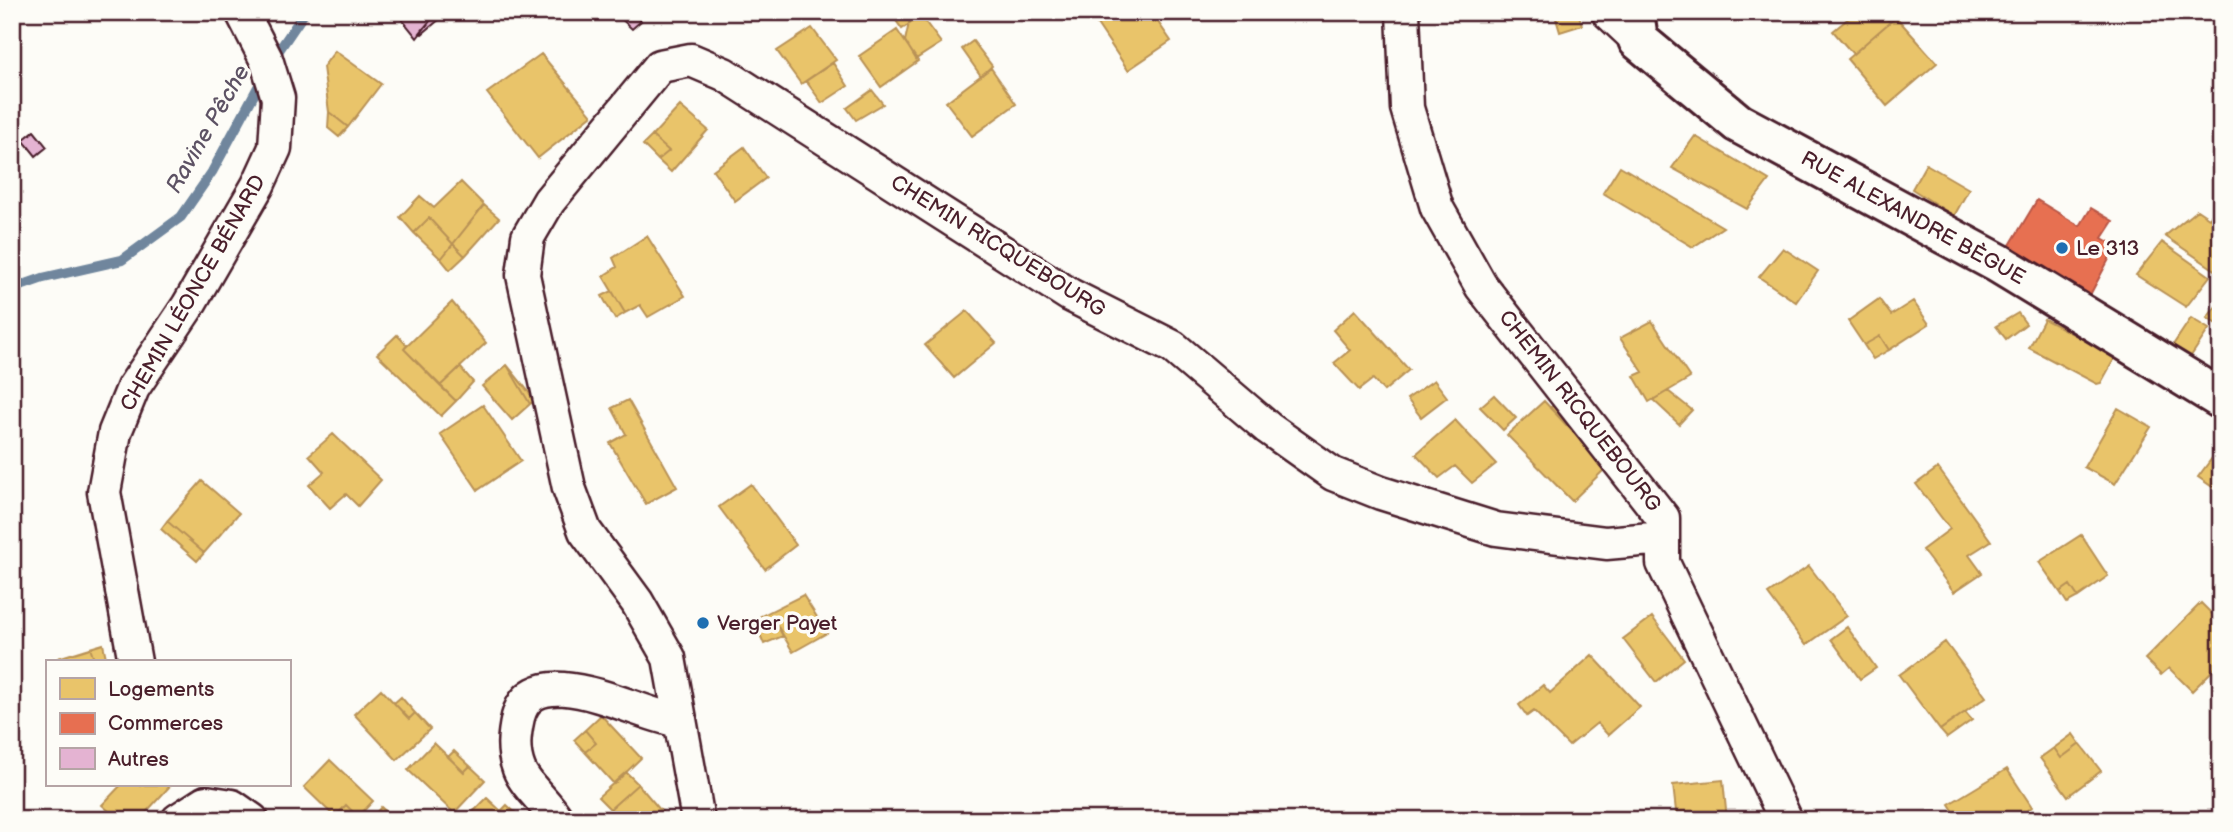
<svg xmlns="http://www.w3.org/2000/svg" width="2233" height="832" viewBox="0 0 2233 832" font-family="'Balsamiq Sans',sans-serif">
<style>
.homes{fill:#e9c46a;stroke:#b99257;stroke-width:2}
.shops{fill:#e76f51;stroke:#b85746;stroke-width:2}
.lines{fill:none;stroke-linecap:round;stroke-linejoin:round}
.stream{stroke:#6f869d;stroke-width:10}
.building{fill:#e4b3d2;stroke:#4a1f2b;stroke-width:2}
.minor-casing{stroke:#4a1f2b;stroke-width:37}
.secondary-casing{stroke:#4a1f2b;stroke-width:44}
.minor{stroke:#fdfcf7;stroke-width:32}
.secondary{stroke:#fdfcf7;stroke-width:38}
.poi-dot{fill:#1f6fb2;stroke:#fdfcf7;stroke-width:2.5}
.labels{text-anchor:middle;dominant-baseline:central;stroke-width:7;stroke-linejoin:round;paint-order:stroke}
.street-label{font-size:21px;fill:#4a1f2b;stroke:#fdfcf7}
.poi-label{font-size:21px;fill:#4a1f2b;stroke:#fdfcf7;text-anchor:start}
.water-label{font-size:23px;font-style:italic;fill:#5d5264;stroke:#fdfcf7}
</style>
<rect width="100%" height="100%" fill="#fdfcf7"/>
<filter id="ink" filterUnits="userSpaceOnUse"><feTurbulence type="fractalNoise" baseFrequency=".0143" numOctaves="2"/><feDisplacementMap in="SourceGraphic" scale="14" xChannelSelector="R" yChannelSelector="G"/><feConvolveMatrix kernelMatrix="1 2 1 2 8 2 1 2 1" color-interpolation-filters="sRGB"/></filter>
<g filter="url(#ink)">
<path class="homes" d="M890 12H919L921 16 902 29Z
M1089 12H1151L1171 41 1128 70Z
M1554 12H1578L1582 25 1560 32Z
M1856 12H1881L1890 22 1853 54 1833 31Z
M921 16 941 43 916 59 905 41 909 23Z
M1896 17 1937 63 1887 106 1847 59Z
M812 28 836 60 801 84 777 51Z
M897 30 918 61 881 87 859 56Z
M973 41 992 66 981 76 962 49Z
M335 51 381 84 348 127 329 112 323 67Z
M541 54 592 115 538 158 487 93Z
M833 63 848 86 822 103 806 81Z
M991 68 1016 104 972 136 946 102Z
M872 90 883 104 856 120 847 108Z
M680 106 708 130 671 172 658 160 669 151 652 136Z
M329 112 348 127 339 137 328 128Z
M652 136 669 151 658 160 643 145Z
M1695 136 1769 180 1747 209 1672 168Z
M744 147 766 178 735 201 713 170Z
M1926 164 1969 189 1954 216 1912 189Z
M1620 166 1723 227 1693 247 1603 193Z
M461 182 484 205 453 244 429 218 414 233 400 217 420 196 434 208Z
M2221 204V263L2215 270 2165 236 2197 210 2209 218Z
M484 205 499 218 465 256 453 244Z
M429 218 453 244 441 259 414 233Z
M647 236 685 296 648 317 640 305 625 313 603 276 617 267 613 258Z
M2162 242 2210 276 2186 307 2136 275Z
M453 244 465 256 450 270 441 259Z
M1783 248 1818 271 1796 302 1759 277Z
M612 291 625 313 615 319 602 296Z
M1879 299 1891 315 1913 301 1929 324 1889 350 1880 336 1864 345 1848 321Z
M2221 300V327L2207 318Z
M452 302 486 343 440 386 404 349Z
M1355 310 1409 370 1384 391 1373 379 1359 390 1334 363 1350 350 1333 330Z
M967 311 996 343 954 378 925 345Z
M2018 313 2026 324 2006 339 1996 326Z
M2191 318 2209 329 2191 356 2173 345Z
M2044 319 2116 356 2101 383 2097 384 2029 348Z
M1652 321 1690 378 1649 402 1634 376 1643 372 1620 338Z
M397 335 407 345 404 349 456 401 441 416 377 354Z
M1880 336 1889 350 1873 359 1864 345Z
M507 365 536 401 530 404Z
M507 365 530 404 512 420 482 386Z
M460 367 473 382 456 401 440 386Z
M1434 380 1447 397 1421 417 1407 399Z
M1668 391 1692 410 1679 424 1653 400Z
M1494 395 1516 418 1503 430 1480 407Z
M1563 397 1576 412 1565 423 1550 408Z
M628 400 677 487 646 504 610 443 626 434 612 408Z
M1544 401 1606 468 1572 501 1507 435Z
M483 405 521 461 478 490 440 434Z
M2118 408 2151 427 2115 484 2084 467Z
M1455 420 1496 464 1472 483 1455 466 1439 478 1416 454Z
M333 434 381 480 358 506 346 494 330 508 309 485 324 472 309 455Z
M2221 446V493L2198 477Z
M1938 468 1991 541 1969 555 1982 573 1954 592 1922 550 1950 529 1916 484Z
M202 481 239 513 204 553 167 521Z
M751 484 796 545 765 569 719 507Z
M167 521 204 553 197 561 161 529Z
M2081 535 2108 576 2078 597 2070 585 2060 592 2039 562Z
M1809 566 1847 616 1806 645 1768 594Z
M2070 585 2078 597 2067 603 2060 592Z
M803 595 827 633 793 652 777 625 759 632 753 620Z
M2201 603 2221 623V662L2192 691 2169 668 2161 675 2145 659Z
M1652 617 1684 659 1656 682 1623 639Z
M777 625 783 636 764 644 759 632Z
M1847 627 1876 668 1860 679 1831 639Z
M1945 642 1986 697 1940 730 1899 675Z
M103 644 107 662H95L90 648Z
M90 648 95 662H59L58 658Z
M1592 655 1640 707 1608 735 1597 723 1569 746 1534 711 1527 716 1519 705 1543 685 1550 693Z
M381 689 409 719 415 713 430 729 397 760 354 714Z
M401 697 415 713 409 719 394 703Z
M1965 712 1972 720 1947 738 1940 730Z
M601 715 641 758 614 784 585 752 596 743 585 730Z
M585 730 596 743 585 752 574 740Z
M2073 734 2080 744 2061 758 2054 748Z
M434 743 464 772 470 766 485 780 454 813 408 770Z
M2080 744 2101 771 2068 796 2040 758 2054 748 2061 758Z
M454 751 470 766 464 772 448 757Z
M330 760 373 801 358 817 346 805 335 817 304 787Z
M2007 769 2032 807 2024 813 2028 820H1959L1949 804Z
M626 772 638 784 610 809 598 797Z
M1723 780 1727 820H1677L1673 785Z
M638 784 667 818 665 820H619L610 809Z
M121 785H168L170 786 139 820H119L102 805Z
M487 798 501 811 510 820H465Z
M346 805 358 817 356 820H339L335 817Z
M507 805 523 820H510L501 811Z
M381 807 395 820H370Z"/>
<path class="shops" d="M2037 200 2080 226 2091 208 2113 221 2102 238 2116 246 2090 295 2007 250Z"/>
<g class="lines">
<path class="stream" d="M271 62 305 12
M12 289 43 278 122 260 181 217 212 172 264 76"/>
</g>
<path class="building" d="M396 12H437L417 38Z
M437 12 447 13 422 34 420 33Z
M614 12H632L641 21 632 29Z
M34 131 47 147 36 156 23 140Z"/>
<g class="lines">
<defs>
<path id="minor" d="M1403 12 1407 108 1437 208 1481 286 1663 518V563L1786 820
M1608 12 1638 40
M135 662 104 492 115 432 133 388 188 306 258 185 275 148 278 98 266 59 242 12
M178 820 206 802 232 806 252 820
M557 820C547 802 526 787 519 769 512 751 514 735 518 717 534 653 640 717 680 721
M698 820 669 658 637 602 585 531 569 488 523 275 528 237 549 201 660 66 691 60 724 74 1070 295 1173 347 1268 428 1333 474 1381 493 1496 529 1606 543 1663 538"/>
<path id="secondary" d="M1634 12 1638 40 1738 123 1998 263 2221 399"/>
</defs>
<use href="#minor" class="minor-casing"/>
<use href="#secondary" class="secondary-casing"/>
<use href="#minor" class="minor"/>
<use href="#secondary" class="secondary"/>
</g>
</g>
<g class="poi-dot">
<circle cx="2062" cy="248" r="7"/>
<circle cx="703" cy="623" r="7"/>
</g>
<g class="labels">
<g class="street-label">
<text transform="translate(1913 218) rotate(29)">RUE ALEXANDRE BÈGUE</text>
<text transform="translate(998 246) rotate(32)">CHEMIN RICQUEBOURG</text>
<text transform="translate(193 293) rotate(-60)">CHEMIN LÉONCE BÉNARD</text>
<text transform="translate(1580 411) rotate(52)">CHEMIN RICQUEBOURG</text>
</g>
<g class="poi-label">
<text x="2076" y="248">Le 313</text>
<text x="717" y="623">Verger Payet</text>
</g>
<g class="water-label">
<text transform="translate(208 129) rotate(-60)">Ravine Pêche</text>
</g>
</g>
<rect width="2233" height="832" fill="none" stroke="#fdfcf7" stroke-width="42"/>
<rect x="21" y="21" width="2191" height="790" fill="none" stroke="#4a1f2b" stroke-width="2.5" filter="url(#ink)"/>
<rect x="46" y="660" width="245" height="126" fill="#fdfcf7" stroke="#b5a4a5" stroke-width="2"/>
<rect x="60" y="678" width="35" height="21" fill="#e9c46a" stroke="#b5a4a5" stroke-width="2"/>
<text x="108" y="696" font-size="21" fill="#4a1f2b">Logements</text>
<rect x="60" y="713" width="35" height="21" fill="#e76f51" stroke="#b5a4a5" stroke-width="2"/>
<text x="108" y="730" font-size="21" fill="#4a1f2b">Commerces</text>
<rect x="60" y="748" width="35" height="21" fill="#e4b3d2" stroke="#b5a4a5" stroke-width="2"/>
<text x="108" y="766" font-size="21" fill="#4a1f2b">Autres</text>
</svg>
